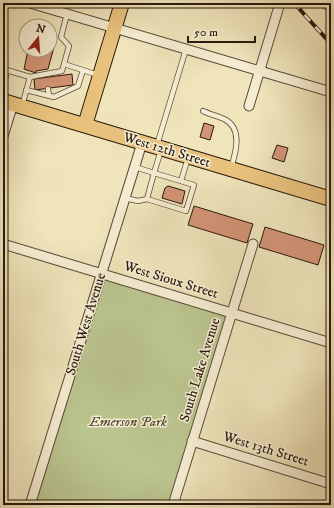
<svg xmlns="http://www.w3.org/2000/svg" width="334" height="508" viewBox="0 0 334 508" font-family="'IM FELL DW Pica',serif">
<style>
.green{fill:#bac48f;stroke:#716e4f}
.building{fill:#d39476;stroke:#28180f}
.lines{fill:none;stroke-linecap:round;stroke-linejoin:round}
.lane-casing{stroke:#5a4b3a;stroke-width:6}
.street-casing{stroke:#5a4b3a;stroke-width:11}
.primary-casing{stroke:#28180f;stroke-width:16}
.lane{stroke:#f5edd2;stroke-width:4.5}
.street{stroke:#f5edd2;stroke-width:9}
.primary{stroke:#e8c27d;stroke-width:14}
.rail-casing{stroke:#28180f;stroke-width:4}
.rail{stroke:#f5edd2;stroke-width:2.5;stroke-dasharray:8;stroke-linecap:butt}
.labels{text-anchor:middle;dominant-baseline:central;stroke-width:3;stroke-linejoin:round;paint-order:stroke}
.street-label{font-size:14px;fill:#28180f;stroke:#f5edd2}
.park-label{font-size:14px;font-style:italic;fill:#544c35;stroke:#f5edd2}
</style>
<rect width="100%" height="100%" fill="#efe4ba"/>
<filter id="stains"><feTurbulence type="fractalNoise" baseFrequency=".005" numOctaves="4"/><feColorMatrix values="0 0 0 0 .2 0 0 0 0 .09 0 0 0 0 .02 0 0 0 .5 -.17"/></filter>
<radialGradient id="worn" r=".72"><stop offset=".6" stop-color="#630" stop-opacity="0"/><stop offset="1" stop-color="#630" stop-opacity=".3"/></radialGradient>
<path class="green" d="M102 273 232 313 174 505H30Z"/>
<path class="building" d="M50 40 54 42 53 47H54L48 69 36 71V73L24 69 28 50H50Z
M72 74 73 85 35 90 34 79Z
M204 123 214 126 210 140 200 137Z
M277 145 288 148 284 162 272 158Z
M168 186 185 191 182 204 162 198 165 188Z
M194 206 253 224 247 243 188 225Z
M265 227 324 245 318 265 259 247Z"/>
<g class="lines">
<defs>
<path id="lane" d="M318 3 331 9
M67 14 61 37 69 46 64 64 98 75
M3 69 30 77
M3 87 7 71
M48 89 49 96
M26 90 54 97 78 86 83 70
M22 106 30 77 62 71 64 64
M203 111C209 114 217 116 224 119 243 128 236 152 231 168
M157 145 186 49
M135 167 154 173 161 150
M154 173 194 185 186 211 147 199Z
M181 181 188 158
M125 198 138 201 147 199"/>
<path id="street" d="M30 3 331 92
M249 106 280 3
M3 136 13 104
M3 244 331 343
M192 441 331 484
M30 505 142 143
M173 505 253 244"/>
<path id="primary" d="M3 101 331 199
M85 125 122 3"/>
</defs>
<use href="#lane" class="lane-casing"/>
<use href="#street" class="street-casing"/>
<use href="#primary" class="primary-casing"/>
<use href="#lane" class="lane"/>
<use href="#street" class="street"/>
<use href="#primary" class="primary"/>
<defs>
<path id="rail" d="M294 3 331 44"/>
</defs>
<use href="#rail" class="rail-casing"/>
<use href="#rail" class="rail"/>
</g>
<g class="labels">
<g class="street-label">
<text transform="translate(167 150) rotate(17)">West 12th Street</text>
<text transform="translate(171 280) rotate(17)">West Sioux Street</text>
<text transform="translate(86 324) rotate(-73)">South West Avenue</text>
<text transform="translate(200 370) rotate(-73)">South Lake Avenue</text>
<text transform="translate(266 449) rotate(17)">West 13th Street</text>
</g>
<g class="park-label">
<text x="128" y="422">Emerson Park</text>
</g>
</g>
<rect width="334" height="508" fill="none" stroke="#efe4ba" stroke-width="16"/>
<rect x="4" y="4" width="326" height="500" fill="none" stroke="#28180f" stroke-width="2"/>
<rect x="8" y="8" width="318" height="492" fill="none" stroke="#28180f"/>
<g transform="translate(38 38) rotate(17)"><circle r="19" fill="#f5edd2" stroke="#a39884"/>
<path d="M0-3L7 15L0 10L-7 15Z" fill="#8f2418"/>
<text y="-6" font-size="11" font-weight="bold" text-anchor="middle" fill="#28180f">N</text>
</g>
<path d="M188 36v6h67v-6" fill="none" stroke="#28180f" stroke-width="2"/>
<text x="194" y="36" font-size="12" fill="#28180f" stroke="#f5edd2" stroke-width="3" paint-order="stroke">50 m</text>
<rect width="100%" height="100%" filter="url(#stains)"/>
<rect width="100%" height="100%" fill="url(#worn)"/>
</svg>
